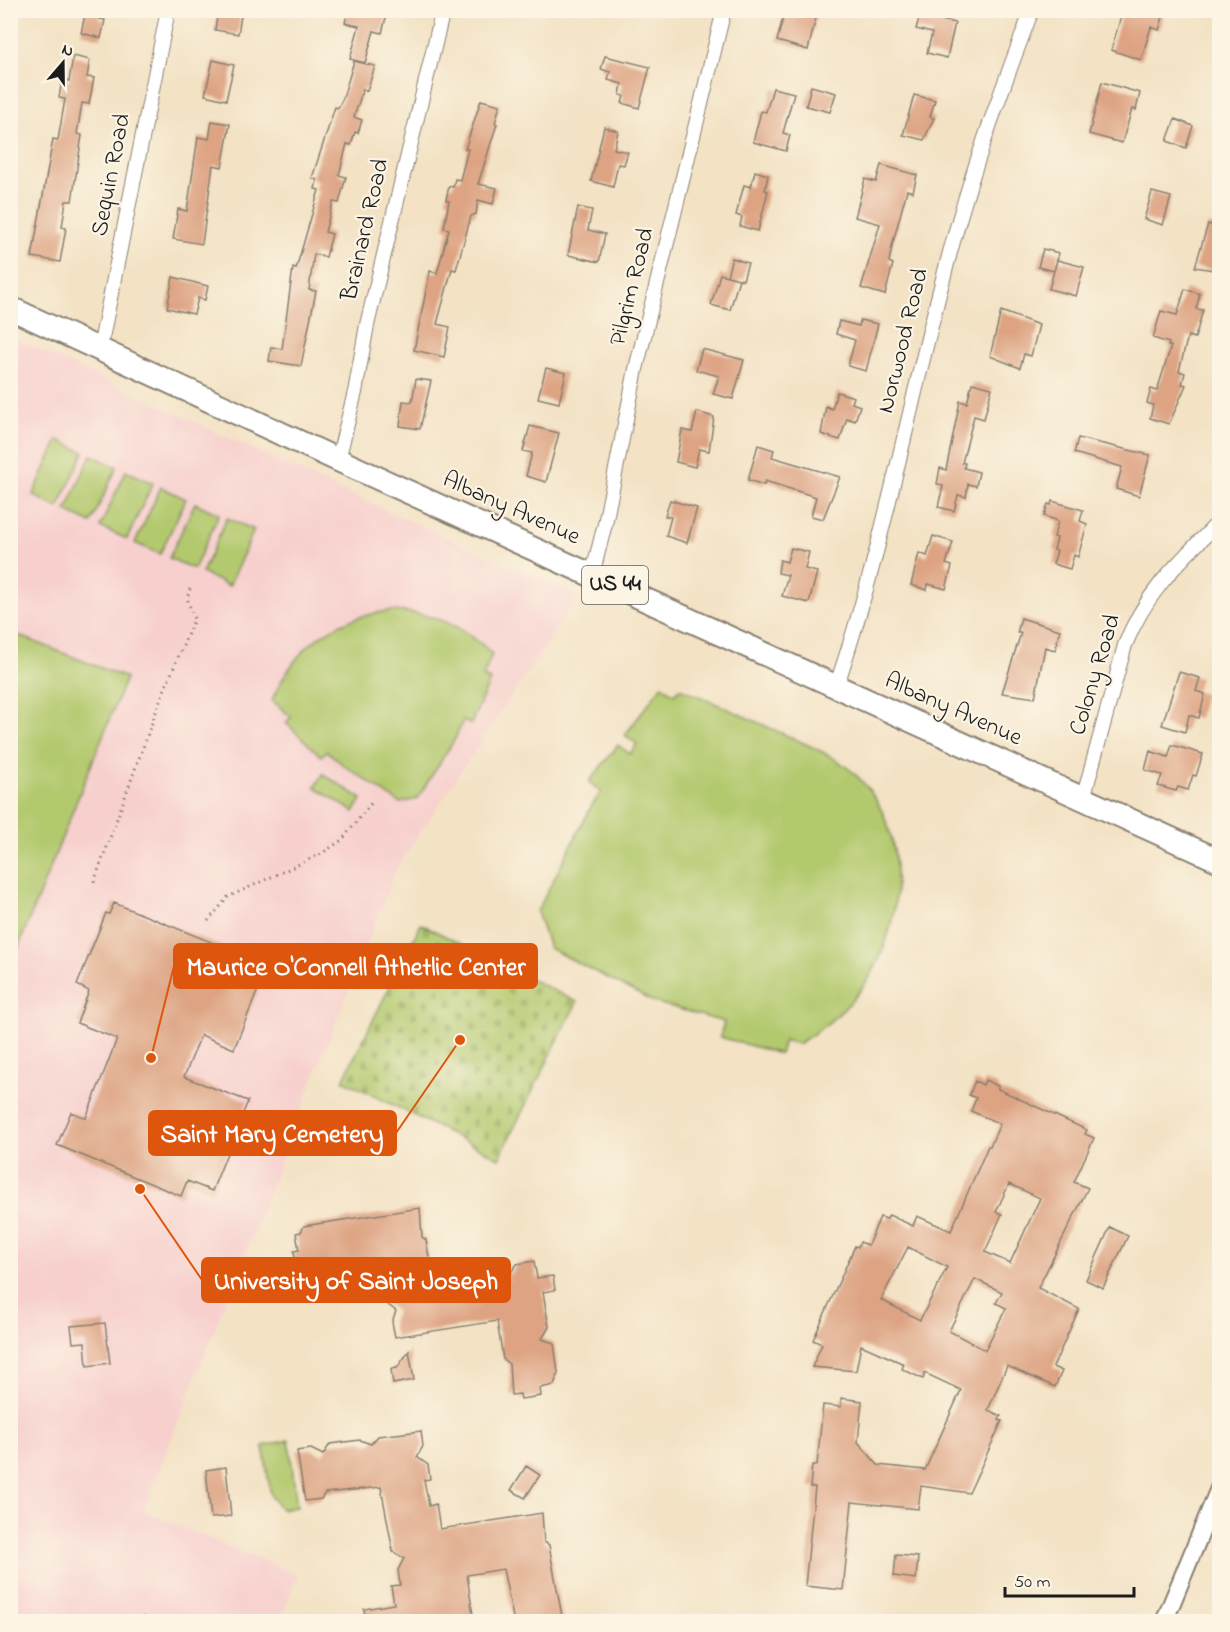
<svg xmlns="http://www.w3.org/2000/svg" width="1230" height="1632" viewBox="0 0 1230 1632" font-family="'Indie Flower',sans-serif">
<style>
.built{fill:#f7d0cd}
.green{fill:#b3c96e;stroke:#687245;stroke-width:1.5}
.cemetery{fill:url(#cemetery-stones);stroke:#687245;stroke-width:1.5}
.building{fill:#dda382;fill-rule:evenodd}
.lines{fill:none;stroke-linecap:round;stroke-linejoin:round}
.minor-casing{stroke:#887f70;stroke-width:16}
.tertiary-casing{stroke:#887f70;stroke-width:20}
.trunk-casing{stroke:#887f70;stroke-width:26}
.path{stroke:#887f70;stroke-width:3;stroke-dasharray:1.5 4.5;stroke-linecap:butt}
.minor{stroke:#fff;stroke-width:14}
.tertiary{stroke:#fff;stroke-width:16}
.trunk{stroke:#fff;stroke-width:22}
.labels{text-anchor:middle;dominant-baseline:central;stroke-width:4.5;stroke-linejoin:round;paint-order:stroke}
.shield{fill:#fcf5e5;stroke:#5f5d58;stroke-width:1.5}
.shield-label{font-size:22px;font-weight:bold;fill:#1c1c1c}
.street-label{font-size:24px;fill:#1c1c1c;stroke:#fcf5e5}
.leader{fill:none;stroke:#de560d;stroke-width:2}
.callout-dot{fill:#de560d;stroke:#fcf5e5;stroke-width:2}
.callout{fill:#de560d;stroke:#de560d;stroke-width:2}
.callout-label{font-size:26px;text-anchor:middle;font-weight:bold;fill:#fff}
</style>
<defs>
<pattern id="cemetery-stones" width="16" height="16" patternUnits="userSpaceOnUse" patternTransform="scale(1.5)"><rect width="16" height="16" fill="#b3c96e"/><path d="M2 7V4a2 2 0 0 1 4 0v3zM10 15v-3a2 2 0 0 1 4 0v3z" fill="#99ac5f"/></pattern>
</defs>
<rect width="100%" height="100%" fill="#fcf5e5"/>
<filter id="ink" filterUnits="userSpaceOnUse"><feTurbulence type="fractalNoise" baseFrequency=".0167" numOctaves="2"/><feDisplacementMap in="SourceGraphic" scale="12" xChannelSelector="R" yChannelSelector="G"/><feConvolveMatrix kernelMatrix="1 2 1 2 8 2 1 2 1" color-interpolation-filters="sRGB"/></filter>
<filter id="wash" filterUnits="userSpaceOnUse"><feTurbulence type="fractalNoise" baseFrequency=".008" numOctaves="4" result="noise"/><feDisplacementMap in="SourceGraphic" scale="24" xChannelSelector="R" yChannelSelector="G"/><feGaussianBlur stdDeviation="1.35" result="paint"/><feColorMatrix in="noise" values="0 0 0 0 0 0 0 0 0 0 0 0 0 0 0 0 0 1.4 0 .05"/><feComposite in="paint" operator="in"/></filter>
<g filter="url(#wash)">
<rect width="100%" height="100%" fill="#f3e2c4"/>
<path class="built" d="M10 336 330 485 578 596 397 867 143 1511 298 1575 280 1621H11Z"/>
<path class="green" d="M58 440 84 452 58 508 33 495Z
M91 455 117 467 91 523 66 511Z
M126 471 153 483 127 539 100 527Z
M161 487 186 499 160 554 135 543Z
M195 503 219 514 194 569 169 558Z
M227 518 254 530 229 586 202 573Z
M390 611C431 612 463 625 492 654L483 677 490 680 471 724 463 721 455 739 417 799 400 803 342 764 327 751 321 756 286 723 291 717 272 700C296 646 331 618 390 611Z
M10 632 126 678 11 965H10Z
M662 685 674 694 680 688C713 702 746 717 779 732 807 745 836 755 858 777 911 830 905 925 865 984 848 1009 824 1028 798 1044L784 1040 780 1054 720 1037 724 1022 654 1002 549 948 537 912 591 807 601 792 589 782 618 745 630 754 637 744 625 735Z
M323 774 362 799 354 812 315 787Z
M289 1440 297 1507 281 1509 271 1496 263 1446Z"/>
<path class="cemetery" d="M421 924 577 1002 499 1158 343 1080Z"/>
<g id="blocks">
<path class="building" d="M86 10H101L99 19 105 20 101 38 81 33Z
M218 10H242L238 34 215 30Z
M348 10H388L382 33 374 31 365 63 350 59 359 26 345 23Z
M785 10H818L808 50 777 41Z
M1123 10H1153L1164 14 1159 30 1151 27 1141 60 1111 50Z
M920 15 955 23 947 58 927 53 932 33 916 29Z
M73 56 90 60 87 77 94 78 89 104 82 103 77 134 82 135 72 201H66L62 227 66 228 60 262 32 257 53 139 58 140 65 99 59 98 62 80 69 81Z
M605 56 650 67 639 108 622 103 624 96 620 95 622 84 608 80 610 72 601 69Z
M213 60 234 65 226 100 205 95Z
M354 61 375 66 367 91 363 89 354 117 362 120 358 133 355 132 351 145 347 144 339 175 346 177 339 203 333 202 325 232 332 234 326 257 314 254 309 290 316 291 301 366 269 361 271 347 282 349 293 268 296 269 319 190 315 189 317 180 312 178 335 107 338 108 343 98Z
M1102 82 1140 93 1136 110 1132 109 1122 143 1089 134Z
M811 86 836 93 830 112 806 106Z
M773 88 794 93 783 133 790 135 786 151 753 142 761 111 766 112Z
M914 95 935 100 930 117 934 118 924 140 903 135Z
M481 100 500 105 495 123 497 124 478 184 497 188 493 204 478 200 476 214 471 216 456 270 452 269 437 324 450 327 444 357 414 350 430 271 437 273 449 229 444 228 449 201 446 200 449 186 453 187 455 179 460 180 468 149H465Z
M1175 119 1193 126 1186 148 1167 141Z
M212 121 230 124 222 167 213 165 202 244 173 239 178 209 187 211 198 137 209 139Z
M604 127 618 131 614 149 628 152 624 165 618 164 613 187 591 181Z
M881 165 917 175 913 192 907 190 892 246 889 262 893 264 885 295 861 288 880 224 855 217 865 179 876 182Z
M755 171 768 175 765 190 768 191 758 231 740 226 742 217 736 215 744 185 751 187Z
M1152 192 1171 197 1163 225 1144 219Z
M578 207 592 210 588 230 605 234 599 262 568 255Z
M1208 224 1220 227V271L1195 267Z
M1043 249 1059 253 1054 271 1038 267Z
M732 258 748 263 743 280 727 276Z
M1057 260 1084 267 1076 296 1049 289Z
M720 274 739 279 730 310 711 305Z
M173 277 208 286 205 300 198 298 194 314 167 308Z
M1185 289 1200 294 1196 309 1203 310 1195 338 1188 336 1179 371 1185 373 1182 384 1186 385 1169 424 1150 418 1153 405 1147 403 1151 389 1157 391 1171 346H1168L1169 343 1153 338 1161 311 1177 315Z
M1001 311 1039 325 1031 356 1024 354 1020 368 990 356Z
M860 320 878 324 866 371 848 366 855 340 836 334 839 321 859 326Z
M702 349 744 360 733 399 713 394 719 376 696 370Z
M546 368 566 373 559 403 538 398Z
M416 379 431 381 420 429 400 426 403 401 412 402Z
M972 383 992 388 984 419 974 416 962 463H965L964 468 979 472 976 486 968 484 966 497 958 495 954 511 938 507 943 486 937 484 940 468 946 470 960 401 967 403Z
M837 392 854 397 852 403 860 406 855 421 847 418 840 440 821 434 826 406 832 409Z
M697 412 714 417 709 451 699 449 695 467 676 462 682 430 692 432Z
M530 426 559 433 546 482 526 476 532 453 523 451Z
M1078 438 1150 455 1139 496 1116 489 1122 467 1074 453Z
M758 445 774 450 772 457 840 477 823 519 811 516 816 497 765 481 764 485 748 480Z
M670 500 697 508 687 543 666 536 671 517 665 516Z
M1052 501 1083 510 1080 521 1087 524 1078 557 1074 555 1070 569 1053 564 1057 551 1054 550 1057 538 1054 537 1058 521 1044 516 1048 504 1051 505Z
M933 536 953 542 946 564 952 566 946 589 928 584 927 590 911 585 919 553 927 556Z
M791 548 809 552 805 569 817 572 809 603 782 596 788 575 778 573 780 560 787 562Z
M1021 618 1060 630 1055 650 1045 647 1035 698 1002 693 1021 633H1017Z
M1179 672 1200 678 1196 691 1205 694 1199 718 1189 715 1185 732 1162 725Z
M1172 745 1203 754 1196 776 1193 775 1188 790 1178 787 1176 791 1158 786 1162 775 1145 770 1150 751 1168 757Z
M114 903 268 965 234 1049 201 1035 184 1077 248 1101 212 1191 187 1181 181 1196 57 1145 71 1112 86 1118 117 1039 77 1023 89 991 77 985 106 913 109 914Z
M985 1080 998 1086V1089L1087 1130 1085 1134 1094 1138 1074 1182 1088 1188 1038 1288 1079 1309 1053 1367 1062 1371 1055 1387 1007 1366 988 1410 1001 1416 999 1420 1002 1421 969 1493 921 1486 918 1509 852 1502 843 1590 805 1586 815 1487H810L812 1465H817L823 1405 841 1407V1398L862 1401 858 1442 878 1465 925 1470 961 1390 925 1373 923 1379 902 1369 904 1364 861 1345 856 1371 812 1367 822 1344 813 1340 855 1246 858 1247 860 1242 868 1245 880 1217 887 1219 889 1215 913 1226 917 1216 951 1231 988 1146H990L1000 1124 971 1111 976 1098 969 1095 975 1081 983 1085ZM1009 1184 1040 1198 1010 1263 985 1252 1002 1214 996 1212ZM908 1247 947 1267 920 1320 881 1300ZM975 1279 1002 1292 996 1303 1006 1308 985 1350 949 1331Z
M420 1208 422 1237 426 1240 433 1280 500 1267 510 1274 517 1264 534 1261 537 1278 553 1276 555 1290 543 1292 549 1327 542 1339 554 1343 558 1373 554 1385 540 1388 541 1396 521 1399 520 1394 511 1395 509 1364 503 1359 497 1321 395 1337 392 1322 396 1311 387 1304 380 1264 316 1275 305 1269 297 1271 294 1251 299 1250 296 1233 301 1232 304 1226Z
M1110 1227 1128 1236 1103 1288 1086 1280Z
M105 1323 110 1363 87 1366 85 1342 73 1343 71 1326Z
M409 1351 414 1380 393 1384 391 1369 397 1368Z
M421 1431 423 1446 417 1457 428 1465 430 1479 424 1480 429 1506 436 1504 440 1529 542 1513 544 1542 549 1545 563 1622H514L503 1569 467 1575 474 1622H366L364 1609 394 1604 391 1586 400 1585 398 1570 404 1558 393 1552 381 1487 325 1493 321 1499 305 1501 297 1451 311 1449 323 1455 330 1444 360 1440 371 1444 378 1436Z
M526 1466 540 1475 525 1498 511 1490Z
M226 1467 231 1516 211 1518 206 1470Z
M896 1555 918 1557 916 1579 894 1576Z"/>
</g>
</g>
<g filter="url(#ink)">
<use href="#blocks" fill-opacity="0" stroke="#887f70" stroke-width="1.5"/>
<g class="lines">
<defs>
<path id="minor" d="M100 348 168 10
M338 460 355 392 367 325 443 10
M592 575 605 524 636 369 724 10
M836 687C886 541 912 387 954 238 975 161 1003 86 1032 10
M1083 799 1125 645C1146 591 1180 561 1220 521"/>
<path id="tertiary" d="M1164 1622 1220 1486"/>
<path id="trunk" d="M10 308 338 460 1220 861"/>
</defs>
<use href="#minor" class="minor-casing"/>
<use href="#tertiary" class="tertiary-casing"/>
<use href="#trunk" class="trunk-casing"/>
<path class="path" d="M94 882 161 698 194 619 187 598 191 586
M208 921 228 897 321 854 342 840 373 801
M140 1622 145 1616"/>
<use href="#minor" class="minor"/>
<use href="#tertiary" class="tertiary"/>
<use href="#trunk" class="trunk"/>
</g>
</g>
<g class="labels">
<rect class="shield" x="582" y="566" width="66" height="38" rx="4.5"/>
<g class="shield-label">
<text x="615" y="585">US 44</text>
</g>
<g class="street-label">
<text transform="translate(112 175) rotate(-79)">Sequin Road</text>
<text transform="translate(366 230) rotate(-77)">Brainard Road</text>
<text transform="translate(633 287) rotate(-76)">Pilgrim Road</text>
<text transform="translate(904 341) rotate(-76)">Norwood Road</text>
<text transform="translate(511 509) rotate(24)">Albany Avenue</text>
<text transform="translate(1096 675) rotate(-73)">Colony Road</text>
<text transform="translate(953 710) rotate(24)">Albany Avenue</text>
</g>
</g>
<path class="leader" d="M151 1058L174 966M460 1040L396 1133M140 1189L202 1280"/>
<g class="callout-dot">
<circle cx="151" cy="1058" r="6"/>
<circle cx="460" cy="1040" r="6"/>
<circle cx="140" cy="1189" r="6"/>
</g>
<g class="callout">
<rect x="174" y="944" width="363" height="44" rx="6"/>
<rect x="149" y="1111" width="247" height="44" rx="6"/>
<rect x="202" y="1258" width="308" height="44" rx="6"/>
</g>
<g class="callout-label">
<text x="356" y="975">Maurice O'Connell Athetlic Center</text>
<text x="272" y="1142">Saint Mary Cemetery</text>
<text x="356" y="1289">University of Saint Joseph</text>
</g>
<rect width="1230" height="1632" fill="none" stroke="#fcf5e5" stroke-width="36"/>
<g transform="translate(63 63) rotate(20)" stroke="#fcf5e5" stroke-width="4.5" paint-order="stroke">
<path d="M0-4.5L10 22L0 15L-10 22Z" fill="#1c1c1c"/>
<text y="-9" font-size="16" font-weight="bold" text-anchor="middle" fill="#1c1c1c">N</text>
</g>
<path d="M1005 1587v9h129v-9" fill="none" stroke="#1c1c1c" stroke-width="3"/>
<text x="1014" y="1587" font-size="18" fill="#1c1c1c" stroke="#fcf5e5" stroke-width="4.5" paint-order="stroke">50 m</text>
</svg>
